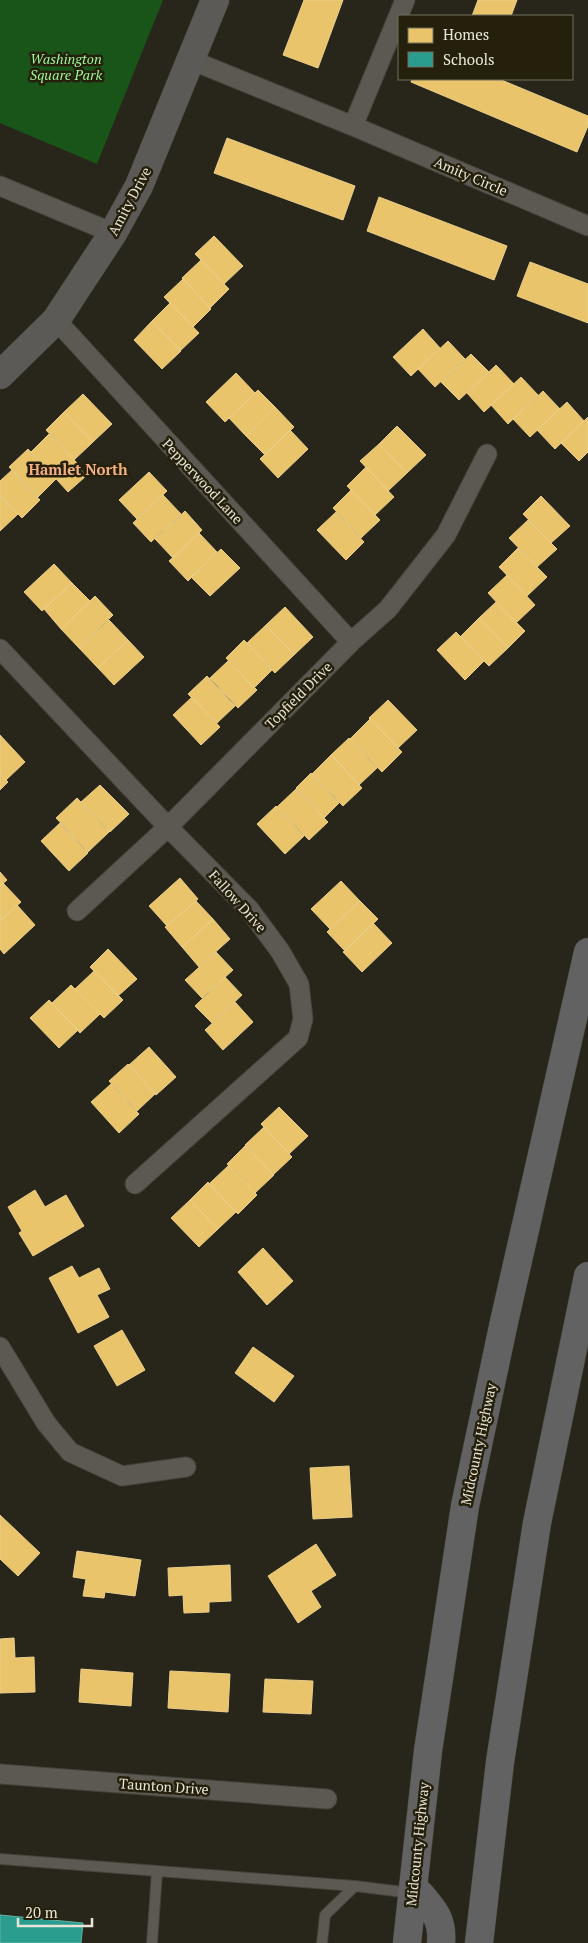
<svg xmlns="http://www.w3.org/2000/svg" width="588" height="1943" viewBox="0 0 588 1943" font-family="'PT Serif',serif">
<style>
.green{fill:#195518}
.homes{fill:#e9c46a;stroke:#e9ce8b}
.schools{fill:#2a9d8f;stroke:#63b3a5}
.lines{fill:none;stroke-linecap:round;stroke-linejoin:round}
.lane-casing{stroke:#444239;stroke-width:12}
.street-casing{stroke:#444239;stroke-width:21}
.secondary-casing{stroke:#444239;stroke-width:29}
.primary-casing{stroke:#444239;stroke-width:29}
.lane{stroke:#5b5952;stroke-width:10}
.street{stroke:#5b5952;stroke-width:19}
.secondary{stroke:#5b5a56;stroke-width:28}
.primary{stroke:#626262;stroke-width:28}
.labels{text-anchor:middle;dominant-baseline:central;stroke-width:5;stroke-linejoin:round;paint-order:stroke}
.park-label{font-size:14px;font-style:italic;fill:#9df898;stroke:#25200c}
.street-label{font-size:14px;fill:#e8e5d8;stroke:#25200c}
.neighbourhood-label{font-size:15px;font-weight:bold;fill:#f4af82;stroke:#25200c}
</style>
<rect width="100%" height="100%" fill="#28261b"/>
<path class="green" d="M0 0H163L97 164 0 123Z"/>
<path class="homes" d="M304 0H343L318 68 283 55Z
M478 0H517L511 16H472Z
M412 79H499L588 116V126L577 152 411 82Z
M227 138 355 186 343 220 214 173Z
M379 197 507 246 494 280 367 231Z
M214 236 243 266 224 284 195 254Z
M201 260 229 289 210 308 182 278Z
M530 262 588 284V323L517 296Z
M183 279 211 309 193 327 164 297Z
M170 303 199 333 180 351 152 321Z
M152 321 181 351 162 369 134 340Z
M423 329 440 348 411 376 393 357Z
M448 341 465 359 435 387 418 369Z
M471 354 489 372 459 400 441 382Z
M496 365 514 384 484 412 467 393Z
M236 373 255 393 225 422 206 402Z
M521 377 538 395 508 424 491 405Z
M258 390 275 407 246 436 229 418Z
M543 391 560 409 530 437 513 419Z
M83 394 112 424 93 442 64 412Z
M567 402 584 421 555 449 537 430Z
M275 407 294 427 265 455 246 436Z
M64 412 93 442 74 460 46 430Z
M588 417V452L579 461 561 443Z
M397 426 426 455 407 473 379 444Z
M290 430 308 449 278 478 260 459Z
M49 434 78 464 59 482 31 452Z
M379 444 407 473 388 491 360 461Z
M28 449 56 479 38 497 9 467Z
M77 466 86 476 68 492 59 482Z
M366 467 394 497 375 515 347 486Z
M12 470 40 500 22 518 0 495V481Z
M149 472 167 491 137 519 119 500Z
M351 490 380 520 361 538 333 508Z
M0 495 18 514 0 531Z
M163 495 181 514 151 542 133 523Z
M541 496 570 526 551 543 523 514Z
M185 511 202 530 173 558 155 539Z
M336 512 364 542 346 560 317 530Z
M528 520 557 549 537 567 509 538Z
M199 533 217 552 188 581 169 561Z
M518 548 547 577 527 596 499 567Z
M221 549 240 568 210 596 191 577Z
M54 564 72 583 42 611 24 592Z
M507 575 535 605 516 623 488 593Z
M72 583 90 601 61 629 44 609Z
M95 596 113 615 79 648 61 629Z
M496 602 525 631 508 648 479 618Z
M285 607 313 637 294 655 266 625Z
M479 618 508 648 489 666 460 637Z
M109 620 128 640 98 668 79 648Z
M266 625 294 655 275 673 247 643Z
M456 632 484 661 465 680 437 650Z
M128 640 144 657 114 685 98 668Z
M244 640 272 670 254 688 226 658Z
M228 661 257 690 238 708 210 678Z
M207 676 235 706 217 723 188 694Z
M192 697 220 727 201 745 173 715Z
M388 700 417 730 398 748 369 718Z
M370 719 402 752 382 772 350 739Z
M0 735 25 762 6 780 0 774Z
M349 738 377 768 359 785 331 755Z
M331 755 362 788 343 806 312 774Z
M311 773 339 803 324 818 296 788Z
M0 774 8 782 0 790Z
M100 785 129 814 110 832 81 802Z
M296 789 328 822 309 840 277 807Z
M77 798 109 832 88 852 56 818Z
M276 806 304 836 285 854 257 824Z
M60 823 88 853 69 871 41 841Z
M0 872 7 880 0 886Z
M180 878 198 899 167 926 149 906Z
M341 881 360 901 330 929 311 909Z
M3 883 21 902 0 921V886Z
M196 901 213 919 182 947 165 927Z
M360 901 378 919 345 951 327 932Z
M17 905 35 925 4 954 0 949V921Z
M213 919 230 939 199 967 182 947Z
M373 923 392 943 362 972 343 952Z
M108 949 137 979 118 996 90 967Z
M216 952 233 970 202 998 185 980Z
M94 971 123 1000 104 1018 75 989Z
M225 977 242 995 212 1023 195 1006Z
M71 985 100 1014 80 1033 52 1003Z
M49 1000 78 1030 59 1048 30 1018Z
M235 1002 253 1022 223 1050 205 1030Z
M149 1047 176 1077 156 1095 129 1065Z
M128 1064 155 1094 137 1111 109 1081Z
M111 1084 139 1114 119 1133 91 1102Z
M279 1107 308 1136 289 1154 261 1124Z
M264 1127 292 1157 273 1175 245 1145Z
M245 1146 274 1175 255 1193 227 1164Z
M228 1166 257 1195 238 1214 209 1184Z
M208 1182 236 1212 218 1229 190 1200Z
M35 1190 45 1207 66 1195 84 1226 33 1256 19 1233 22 1231 8 1207Z
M190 1200 218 1229 199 1247 171 1218Z
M263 1248 293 1281 267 1305 238 1272Z
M72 1266 79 1278 99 1268 110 1289 97 1295 109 1317 78 1333 49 1278Z
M122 1330 145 1370 117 1386 94 1346Z
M253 1347 294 1376 274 1402 235 1373Z
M349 1466 352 1517 313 1519 310 1468Z
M0 1515 40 1553 18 1576 0 1559Z
M316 1544 336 1575 311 1591 321 1607 298 1623 268 1576Z
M77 1551 141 1560 135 1596 105 1592 104 1598 83 1596 86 1579 73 1577Z
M230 1565 231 1601 209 1602V1612L184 1613 183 1595 169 1596 168 1568Z
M14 1638 15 1658 34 1657 35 1692 0 1693V1639Z
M81 1669 133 1673 131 1706 79 1702Z
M170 1671 230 1674 228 1712 168 1708Z
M265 1679 313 1681 311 1714 263 1712Z"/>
<path class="schools" d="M0 1915 83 1923 81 1943H0Z"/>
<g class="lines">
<defs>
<path id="lane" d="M0 1859 355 1886
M152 1943 157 1872
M322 1943 325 1915 355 1886 411 1893"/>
<path id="street" d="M191 60 353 126 588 226
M353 126 405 0
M0 186 113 233
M56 320 351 642
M0 649 168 827 249 909 280 951 299 984 303 1019 298 1038 135 1184
M77 911 168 827 351 642 388 609 446 535 487 454
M0 1347 46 1423 70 1452 122 1476 186 1467
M0 1774 327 1799"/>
<path id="secondary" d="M0 375 56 320 113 233 139 186 215 0"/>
<path id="primary" d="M412 1893 420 1894C434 1910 443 1920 441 1943
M407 1943 428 1751 465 1506 504 1322 588 952
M479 1943 500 1762 537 1523 588 1276"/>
</defs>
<use href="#lane" class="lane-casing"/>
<use href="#street" class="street-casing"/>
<use href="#secondary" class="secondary-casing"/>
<use href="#primary" class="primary-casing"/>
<use href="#lane" class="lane"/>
<use href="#street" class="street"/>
<use href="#secondary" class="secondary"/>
<use href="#primary" class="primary"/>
</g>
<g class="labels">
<g class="park-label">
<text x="66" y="58">Washington<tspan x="66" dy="16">Square Park</tspan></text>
</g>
<g class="street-label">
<text transform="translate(471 176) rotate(23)">Amity Circle</text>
<text transform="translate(129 201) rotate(-62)">Amity Drive</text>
<text transform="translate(203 481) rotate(47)">Pepperwood Lane</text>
<text transform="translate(298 695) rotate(-45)">Topfield Drive</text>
<text transform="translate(238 901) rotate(48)">Fallow Drive</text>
<text transform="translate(478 1444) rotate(-78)">Midcounty Highway</text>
<text transform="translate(164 1786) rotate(4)">Taunton Drive</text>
<text transform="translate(417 1844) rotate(-84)">Midcounty Highway</text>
</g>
<g class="neighbourhood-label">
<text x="78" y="469">Hamlet North</text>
</g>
</g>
<rect x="398" y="15" width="175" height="65" fill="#25200c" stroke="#736f5e"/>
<rect x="408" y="28" width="25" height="15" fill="#e9c46a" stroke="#736f5e"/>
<text x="443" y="40" font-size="15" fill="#e8e5d8">Homes</text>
<rect x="408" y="52" width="25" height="15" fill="#2a9d8f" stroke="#736f5e"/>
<text x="443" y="65" font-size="15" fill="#e8e5d8">Schools</text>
<path d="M18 1918v8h74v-8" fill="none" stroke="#e8e5d8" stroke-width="2.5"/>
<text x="25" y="1918" font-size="15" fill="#e8e5d8" stroke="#25200c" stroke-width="4" paint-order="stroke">20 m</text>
</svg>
